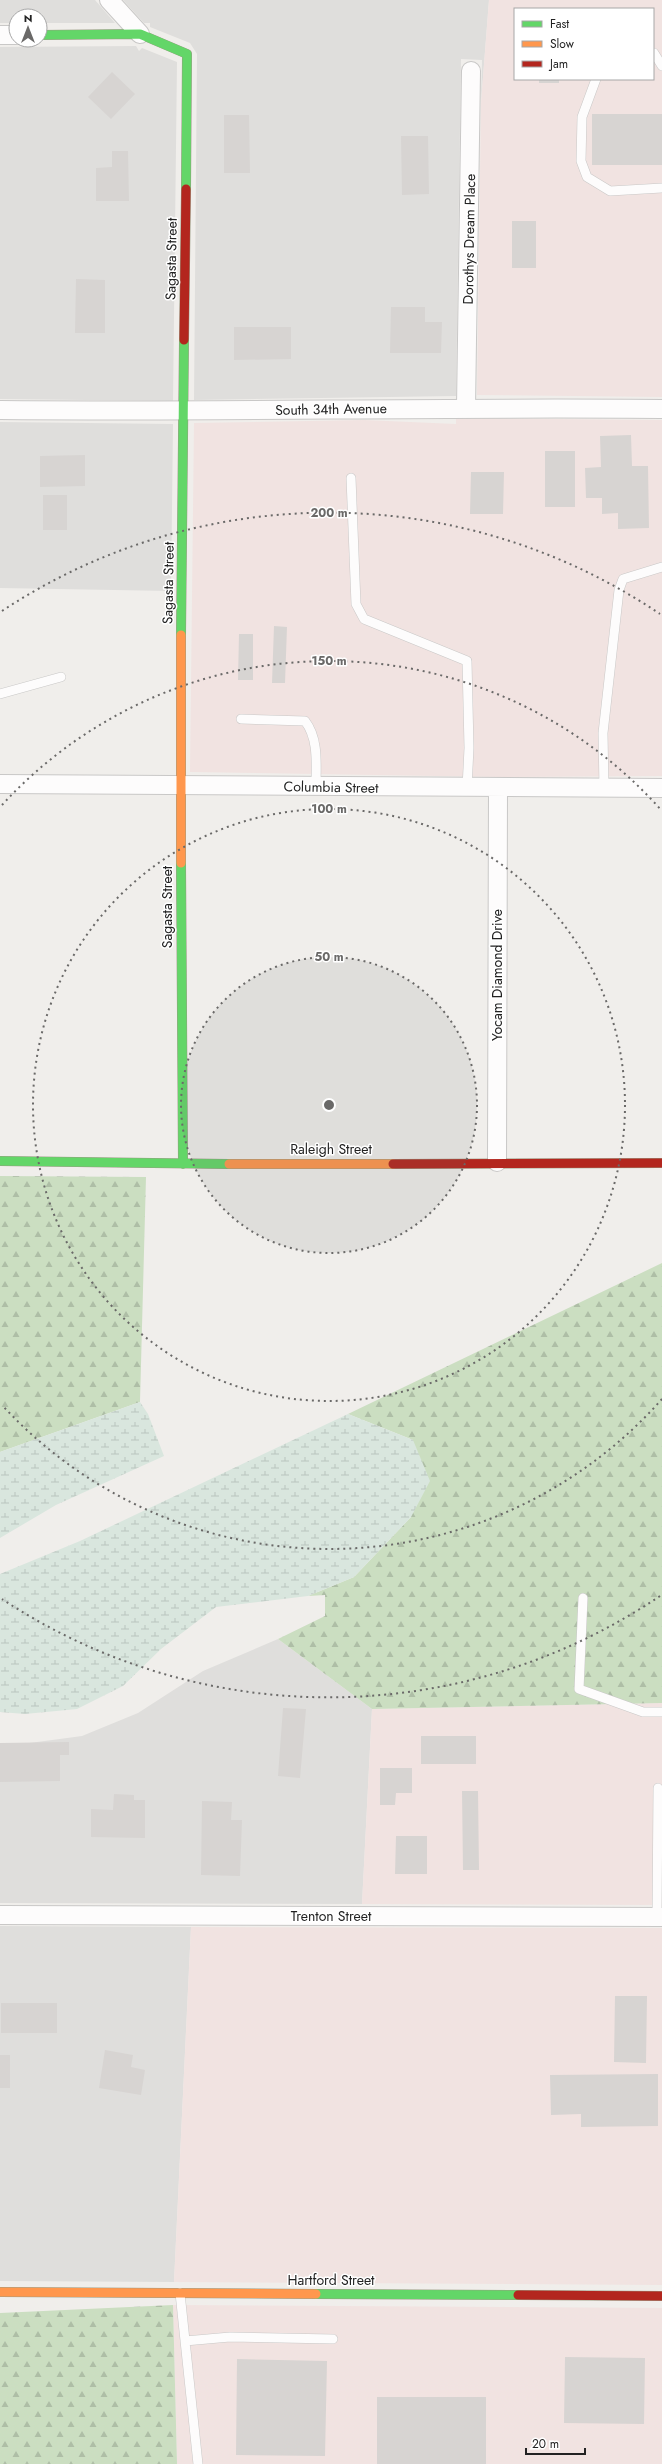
<svg xmlns="http://www.w3.org/2000/svg" width="662" height="2464" viewBox="0 0 662 2464" font-family="Jost,sans-serif">
<style>
.residential{fill:#dfdedc}
.commercial{fill:#f1e3e1;fill-rule:evenodd}
.forest{fill:url(#forest-firs)}
.wetland{fill:url(#wetland-marsh)}
.building{fill:#d7d4d2}
.lines{fill:none;stroke-linecap:round;stroke-linejoin:round}
.lane-casing{stroke:#c9c8c7;stroke-width:10}
.street-casing{stroke:#c9c8c7;stroke-width:20}
.fast-casing{stroke:#999a82;stroke-width:10}
.slow-casing{stroke:#999a82;stroke-width:10}
.jam-casing{stroke:#999a82;stroke-width:10}
.lane{stroke:#fdfcfc;stroke-width:9}
.street{stroke:#fdfcfc;stroke-width:18}
.fast{stroke:#63d668;stroke-width:9}
.slow{stroke:#ff974d;stroke-width:9}
.jam{stroke:#b3261e;stroke-width:9}
.ring{fill:none;stroke:#6a6968;stroke-width:2;stroke-dasharray:2 4}
.labels{text-anchor:middle;dominant-baseline:central;stroke-width:3;stroke-linejoin:round;paint-order:stroke}
.street-label{font-size:14px;fill:#222;stroke:#fff}
.centre{fill:#6a6968;stroke:#fff;stroke-width:2}
.ring-label{font-size:12px;text-anchor:middle;font-weight:bold;fill:#6a6968;stroke:#fff;stroke-width:3;stroke-linejoin:round;paint-order:stroke}
</style>
<defs>
<pattern id="forest-firs" width="22" height="20" patternUnits="userSpaceOnUse"><rect width="22" height="20" fill="#cbdec1"/><path d="M5 1l3.5 6h-7zM16 11l3.5 6h-7z" fill="#aebea6"/></pattern>
<pattern id="wetland-marsh" width="20" height="14" patternUnits="userSpaceOnUse"><rect width="20" height="14" fill="#d9e6de"/><path d="M1 5h8M5 5V1M11 12h8M15 12V8" fill="none" stroke="#bac5be"/></pattern>
</defs>
<rect width="100%" height="100%" fill="#f0eeeb"/>
<path class="residential" d="M0 0H95L115 23H40V16H16V23H0Z
M123 0H489L481 103 482 60 461 59 456 396 194 400 197 54 190 43 150 27V23H144Z
M136 46 139 51 142 48 177 62 173 401 0 399V47Z
M0 422 173 424 171 591 0 588Z
M278 1639 372 1709 362 1904 0 1903V1747L82 1736 138 1713 203 1671Z
M0 1926 191 1927 174 2282 0 2281Z"/>
<path class="commercial" d="M489 0H662V397L477 395 481 103ZM515 9H653V79H515Z
M456 418 662 420V776L498 777 190 772 194 423 364 420 456 424Z
M662 1703V1905L362 1904 372 1709Z
M191 1927 662 1928V2285L174 2282Z
M173 2305 662 2308V2464H177Z"/>
<path class="forest" d="M0 1176 146 1177 140 1402 0 1452Z
M662 1263V1703L372 1709 278 1639 325 1616V1595L308 1596 354 1577 411 1517 413 1440 348 1414Z
M173 2305 177 2464H0V2313Z"/>
<path class="wetland" d="M140 1402 148 1414 164 1456 56 1505 0 1538V1452Z
M348 1414 413 1440 430 1481 411 1517 354 1577 308 1596 216 1607 161 1649 123 1686 77 1709 25 1714 0 1712V1574L80 1541Z"/>
<path class="building" d="M112 72 135 94 111 119 88 97Z
M539 79H559V83H539Z
M592 114H662V165H592Z
M224 115H249L250 173H224Z
M401 136H428L429 194 402 195Z
M112 151H128L129 201H96V168L112 167Z
M512 221H536V268H512Z
M76 279 105 280V333H75Z
M391 307H425V322H442L441 353H390Z
M234 327H291V359L234 360Z
M631 435 632 466H648L649 528 618 529V513L602 514V498H586L585 468 601 467 600 436Z
M545 451H575V507H545Z
M85 455V486L40 487V456Z
M471 472H504L503 514H470Z
M43 495H67V530H43Z
M274 626 287 627 285 683H272Z
M239 634H253V680H238Z
M283 1708 306 1709 300 1778 278 1776Z
M421 1736H476V1764H421Z
M69 1742V1755H60V1781L0 1782V1743Z
M380 1768H412V1793H396L395 1805H380Z
M462 1791H478L479 1870H463Z
M114 1794 134 1795V1800H145V1838L91 1837V1809L113 1810Z
M202 1801 232 1802 231 1820H242L240 1876 201 1875Z
M396 1836H427V1874H395Z
M615 1996H647L646 2063 614 2062Z
M1 2003H57V2033H1Z
M105 2050 133 2055 131 2067 145 2070 141 2095 99 2088Z
M0 2055H10V2088H0Z
M658 2074V2126L581 2127V2114L551 2115 550 2075Z
M565 2357 645 2358 644 2424 564 2423Z
M237 2359 327 2361 325 2456 236 2455Z
M377 2397H486V2464H377Z"/>
<g class="lines">
<defs>
<path id="lane" d="M654 53 662 66
M596 79 582 117 581 161 587 177 610 191 662 188
M351 478 356 604 364 619 467 661 469 748 467 788
M0 694 61 677
M241 719 305 721C319 739 316 765 316 787
M604 788 603 733 619 590 623 579 662 567
M583 1598 579 1689 643 1712H662
M657 1917 658 1788
M180 2293 198 2464
M185 2341 230 2337 333 2339"/>
<path id="street" d="M109 0 140 34
M0 35H16
M466 407 471 71
M0 410C221 412 441 407 662 409
M0 784 662 788
M497 1162 498 788
M0 1915 662 1917"/>
<path id="fast" d="M40 35 140 34 187 54 186 189
M181 635 184 340
M181 863 183 1164
M0 1161 229 1164
M316 2294 518 2295"/>
<path id="slow" d="M181 863V635
M229 1164H393
M0 2292 316 2294"/>
<path id="jam" d="M184 340 186 189
M393 1164 662 1163
M518 2295 662 2296"/>
</defs>
<use href="#lane" class="lane-casing"/>
<use href="#street" class="street-casing"/>
<use href="#fast" class="fast-casing"/>
<use href="#slow" class="slow-casing"/>
<use href="#jam" class="jam-casing"/>
<use href="#lane" class="lane"/>
<use href="#street" class="street"/>
<use href="#fast" class="fast"/>
<use href="#slow" class="slow"/>
<use href="#jam" class="jam"/>
</g>
<circle cx="329" cy="1105" r="148" fill="#6a6968" fill-opacity=".12"/>
<g class="ring">
<circle cx="329" cy="1105" r="148"/>
<circle cx="329" cy="1105" r="296"/>
<path d="M662 1399A444 444 0 0 1 2 1405M2 805A444 444 0 0 1 662 811"/>
<path d="M660 1596A592 592 0 0 1 2 1599M2 611A592 592 0 0 1 660 614"/>
</g>
<g class="labels">
<g class="street-label">
<text transform="translate(469 239) rotate(-89)">Dorothys Dream Place</text>
<text transform="translate(171 259) rotate(-89)">Sagasta Street</text>
<text transform="translate(331 409) rotate(-1)">South 34th Avenue</text>
<text transform="translate(168 583) rotate(-89)">Sagasta Street</text>
<text transform="translate(331 787) rotate(1)">Columbia Street</text>
<text transform="translate(167 907) rotate(-90)">Sagasta Street</text>
<text transform="translate(497 975) rotate(-90)">Yocam Diamond Drive</text>
<text x="331" y="1149">Raleigh Street</text>
<text x="331" y="1916">Trenton Street</text>
<text x="331" y="2280">Hartford Street</text>
</g>
</g>
<circle cx="329" cy="1105" r="6" class="centre"/>
<g class="ring-label">
<text x="329" y="517">200 m</text>
<text x="329" y="665">150 m</text>
<text x="329" y="813">100 m</text>
<text x="329" y="961">50 m</text>
</g>
<rect x="514" y="8" width="140" height="72" fill="#ffffff" stroke="#a7a7a7"/>
<rect x="522" y="21" width="20" height="6" fill="#63d668" stroke="#a7a7a7"/>
<text x="550" y="28" font-size="12" fill="#222222">Fast</text>
<rect x="522" y="41" width="20" height="6" fill="#ff974d" stroke="#a7a7a7"/>
<text x="550" y="48" font-size="12" fill="#222222">Slow</text>
<rect x="522" y="61" width="20" height="6" fill="#b3261e" stroke="#a7a7a7"/>
<text x="550" y="68" font-size="12" fill="#222222">Jam</text>
<g transform="translate(28 28)"><circle r="19" fill="#ffffff" stroke="#a7a7a7"/>
<path d="M0-3L7 15L0 10L-7 15Z" fill="#6a6968"/>
<text y="-6" font-size="11" font-weight="bold" text-anchor="middle" fill="#222222">N</text>
</g>
<path d="M526 2448v6h59v-6" fill="none" stroke="#222222" stroke-width="2"/>
<text x="532" y="2448" font-size="12" fill="#222222" stroke="#ffffff" stroke-width="3" paint-order="stroke">20 m</text>
</svg>
